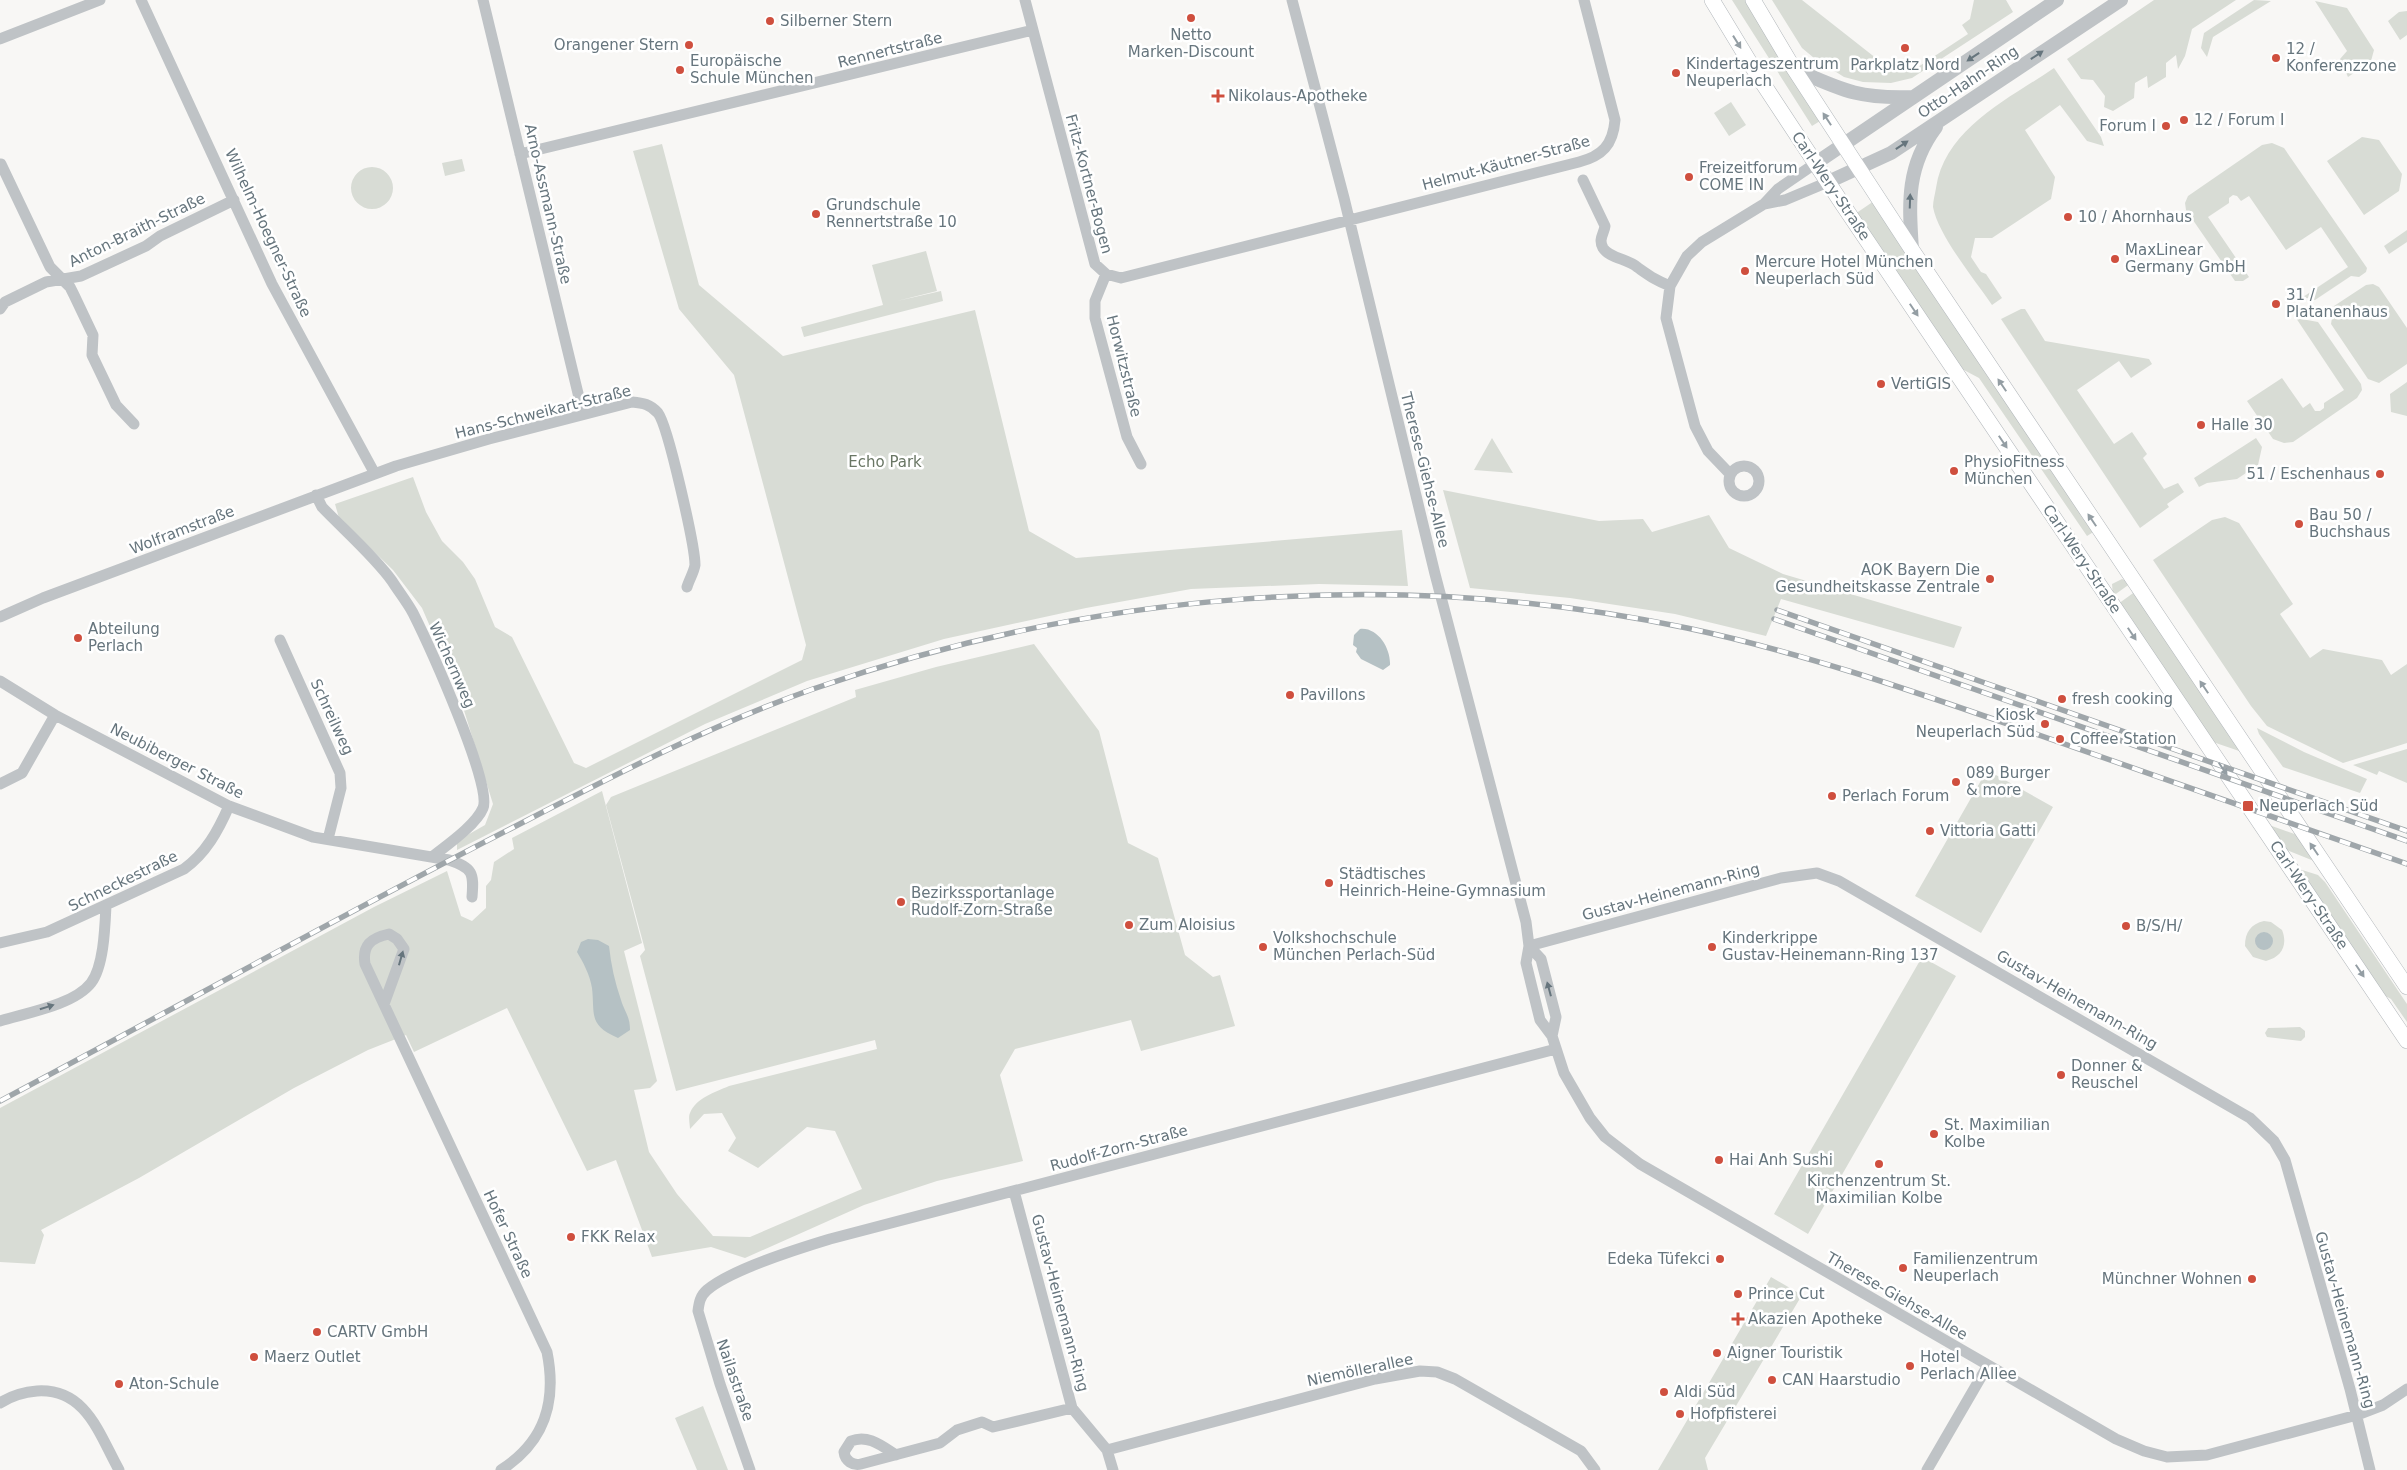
<svg xmlns="http://www.w3.org/2000/svg" width="2407" height="1470" viewBox="0 0 2407 1470" font-family="'DejaVu Sans',sans-serif">
<style>
.green{fill:#d8dcd5}
.water{fill:#b5c1c4}
.lines{fill:none;stroke-linecap:round;stroke-linejoin:round}
.secondary-casing{stroke:#b2b7bb;stroke-width:16}
.minor{stroke:#bfc3c6;stroke-width:11}
.tertiary{stroke:#bfc3c6;stroke-width:14}
.secondary{stroke:#fff;stroke-width:15}
.rail-casing{stroke:#9fa6aa;stroke-width:5.5}
.rail{stroke:#fff;stroke-width:4;stroke-dasharray:11;stroke-linecap:butt}
.oneway{fill:#949ea4}
.oneway2{fill:#66757d}
.poi-dot{fill:#cf4f3e;stroke:#fff;stroke-width:2}
.labels{text-anchor:middle;dominant-baseline:central;stroke-width:5;stroke-linejoin:round;paint-order:stroke}
.poi-label{font-size:15px;fill:#66757d;stroke:#fff;text-anchor:start}
.street-label{font-size:15px;fill:#66757d;stroke:#fff}
.park-label{font-size:15px;fill:#697664;stroke:#fff}
</style>
<rect width="100%" height="100%" fill="#f8f7f5"/>
<path class="green" d="M1732 0H1745L1820 121 1812 126Z
M1772 0H1802L1886 66 1906 63 1912 71 1968 34 1962 25 1970 19 1974 0H2006L2013 12 1912 78 1891 83 1863 82 1844 77 1814 58 1802 48Z
M2154 0H2236L2192 29 2185 56 2178 69 2176 55 2166 63V77L2148 88 2147 76 2135 83 2134 98 2113 111 2104 107 2105 96 2093 80 2081 79 2067 59Z
M2254 0 2271 1 2213 37 2207 57 2201 48 2204 33Z
M2315 1 2347 8 2374 50 2371 61 2348 77 2340 59 2347 51Z
M2407 11V35L2400 40 2388 21 2399 12Z
M2054 68 2101 137 2104 146 2087 141 2060 105 2025 130 2055 177 2051 199 1992 238H1975L1971 257 1981 272 1986 274 2002 298 1992 305C1975 280 1938 235 1933 207 1933 201 1935 194 1936 188 1945 128 2009 99 2054 68Z
M1731 102 1746 125 1729 136 1714 113Z
M2362 137 2379 140 2402 174 2399 191 2364 215 2327 161Z
M2272 143 2284 148 2367 268 2366 272 2359 277 2351 276 2315 300 2303 297 2348 267 2321 227 2286 250 2249 196 2241 201 2237 196 2233 195 2229 198V203L2208 217 2249 277 2243 281H2235L2186 210 2185 203 2188 196 2262 145Z
M662 144 699 285 783 356 975 310 1029 531 1076 558 1402 530 1408 586 1319 584 1191 589 1086 608 944 639 807 681 705 724 457 850V841L485 825 493 804 458 691 422 608 393 570 339 518 335 504 413 477 426 512 442 541 463 562 475 579 495 627 512 637 574 763 586 768 802 660 806 645 734 375 679 309 633 151Z
M462 159 465 171 445 176 442 163Z
M351 188a21 21 0 1 1 42 0a21 21 0 1 1-42 0Z
M1874 201 2095 531 2087 536 1979 378 1962 369 1855 214Z
M2407 230V242L2389 254 2384 246Z
M926 251 937 291 897 301 941 291 943 301 804 337 801 327 883 305 872 265Z
M2373 284 2379 287 2407 328V364L2379 383 2368 379 2331 324 2334 306 2366 285Z
M2021 309H2025L2045 341 2149 359 2152 364 2131 378 2119 361 2077 390 2114 444 2132 432 2147 454 2143 458 2164 489 2178 483 2184 492 2167 504 2169 507 2140 528 2001 319Z
M2296 318 2318 322 2361 384 2362 390 2357 398 2293 442 2284 443 2273 439 2247 401 2282 378 2303 408 2310 403 2315 411H2320L2324 408V403L2344 390Z
M2407 382V416L2391 412 2390 394Z
M1492 438 1513 473 1474 470Z
M2256 438 2262 447 2258 465 2237 479 2207 483 2199 487 2194 478Z
M1443 490 1599 521 1643 519 1652 532 1709 515 1729 548 1783 574 1962 627 1954 648 1781 599 1766 636 1675 614 1570 598 1470 588Z
M2225 517 2239 523 2293 604 2280 614 2310 658 2323 649 2382 660 2391 675 2407 664V743L2343 763 2267 726 2251 706 2153 560 2212 520Z
M2122 579 2131 583 2113 596 2112 584Z
M2136 591 2245 753 2210 741 2118 604Z
M1034 644 1099 731 1128 843 1158 858 1185 955 1213 977 1220 975 1235 1026 1141 1051 1131 1020 1015 1049 1000 1075 1023 1161 937 1181 864 1205 745 1258 711 1247 652 1257 616 1160 587 1171 507 1008 414 1052 406 1035 368 1050 294 1088 139 1178 41 1230 44 1235 35 1264 0 1262V1108L374 907 447 871 461 916 472 921 486 908V886L491 880 494 862 514 849 512 838 602 791 642 943 624 951 657 1081 650 1088 634 1090 649 1152 677 1194 713 1236 750 1237 862 1189 835 1131 807 1127 758 1168 728 1151 736 1138 722 1113 704 1114 690 1129C690 1125 688 1117 690 1113 696 1098 715 1092 729 1086L877 1049 875 1040 676 1091 640 956 645 950 644 946 606 805 611 797 856 697 855 690 936 667Z
M2257 728 2304 752 2367 779 2360 793 2283 767 2259 734Z
M2407 749V783L2379 771 2377 775 2353 765Z
M1987 770 2053 807 1981 933 1915 896Z
M2269 825 2303 837 2314 861 2284 849Z
M2299 869 2318 875 2325 882 2407 1004V1022L2391 999 2382 994Z
M2264 921 2271 922 2282 930C2288 945 2282 957 2266 961L2253 957 2245 946C2245 932 2251 924 2264 921Z
M1922 957 1956 976 1808 1234 1774 1214Z
M2300 1027 2305 1031V1037L2301 1041 2267 1037 2265 1033 2268 1028Z
M1771 1277 1802 1295 1705 1458 1708 1470H1658Z
M703 1406 728 1470H697L675 1418Z"/>
<path class="water" d="M1360 629C1378 627 1391 649 1390 665L1383 670 1361 659 1356 652 1357 648 1353 645 1354 635Z
M2255 941a9 9 0 1 1 18 0a9 9 0 1 1-18 0Z
M588 939 598 940 609 946C611 965 615 983 621 1000 625 1013 630 1016 630 1030L618 1038C588 1025 595 1015 592 988 590 975 583 962 577 952L581 942Z"/>
<g class="lines">
<defs>
<path id="secondary" d="M1712 0 1758 76 1843 205 2407 1041
M1753 0 1794 69 1912 250 2407 987"/>
</defs>
<use href="#secondary" class="secondary-casing"/>
<path class="minor" d="M141 0 272 284 375 474
M483 0 583 414
M1025 0 1095 264 1106 274 1121 278 1579 162C1602 156 1613 145 1615 120L1584 0
M1292 0 1344 198 1435 574 1526 922 1529 946 1526 963 1540 1020 1552 1036 1564 1073 1590 1118 1605 1137 1640 1164 2116 1439 2144 1451 2167 1457 2207 1455 2357 1415 2383 1405 2407 1389
M0 39 100 0
M520 154 1033 30
M1 164 50 267 70 287 74 295 93 335 92 355 116 405 134 424
M1583 180 1605 226C1604 234 1598 239 1603 248 1609 258 1628 259 1637 267 1650 276 1655 280 1670 286
M1764 204 1785 200 1828 182
M1106 274 1095 301V318L1127 437 1141 464
M0 309 5 302 46 282 81 276 146 246 160 236 234 200
M1729 481a15 15 0 1 1 30 0a15 15 0 1 1-30 0Z
M1730 474 1708 451 1695 426 1666 318 1670 286 1687 256 1702 242 1764 204 1778 189 1816 163
M316 495 322 507C343 529 375 557 392 581 399 592 407 602 413 613 427 641 493 785 483 808 476 825 447 845 432 857
M0 617 43 598 396 466 489 439 632 402C643 403 650 404 658 413 668 426 695 546 695 565 694 572 689 580 687 587
M280 640 340 773 341 788 328 839
M0 681 55 715 229 806 313 837 449 860C473 868 474 873 472 897
M0 784 22 773 55 715
M0 943 47 932 184 869C206 853 218 831 229 806
M1529 946 1781 878 1817 873 1839 881 2250 1118 2274 1141 2285 1160 2350 1389 2370 1470
M1529 946 1541 959 1556 1017 1552 1036
M384 1004 404 949 397 939 389 934C371 938 362 945 365 964L547 1352C557 1402 545 1442 501 1470
M0 1021C26 1013 74 1005 91 983 104 966 105 926 106 905
M1014 1191 1072 1408 1107 1450 1113 1470
M0 1403C11 1396 24 1392 37 1391 86 1388 99 1434 119 1470
M1107 1450 1375 1379 1420 1371 1437 1372 1455 1379 1581 1451 1595 1470
M896 1455C882 1446 868 1434 851 1441L844 1452C845 1461 853 1466 861 1464L940 1443 957 1430 982 1422 993 1427 1072 1408
M750 1470 720 1384 698 1311C699 1303 700 1296 707 1290 732 1269 797 1249 830 1239L1556 1049
M1927 1470 1988 1365"/>
<path class="tertiary" d="M1794 69C1842 90 1858 99 1912 97
M1816 163 2057 0
M1828 182 1891 153 2121 0
M1912 250C1909 203 1906 167 1936 127"/>
<use href="#secondary" class="secondary"/>
<defs>
<path id="rail" d="M1777 610 2407 831
M1774 619 2407 841
M0 1101C170 1011 338 917 510 829 609 778 708 726 813 689 1093 591 1396 567 1687 628 1800 652 1910 690 2019 728 2148 773 2277 819 2407 864"/>
</defs>
<use href="#rail" class="rail-casing"/>
<use href="#rail" class="rail"/>
</g>
<defs><path id="oneway-solid" d="M-6-.8H1V-3.2L6.5 0L1 3.2V.8H-6Z" transform="scale(1.25)"/></defs>
<g class="oneway">
<use href="#oneway-solid" transform="translate(1737 42) rotate(58)"/>
<use href="#oneway-solid" transform="translate(1827 119) rotate(-123)"/>
<use href="#oneway-solid" transform="translate(1914 310) rotate(56)"/>
<use href="#oneway-solid" transform="translate(2002 385) rotate(-124)"/>
<use href="#oneway-solid" transform="translate(2003 442) rotate(56)"/>
<use href="#oneway-solid" transform="translate(2092 520) rotate(-124)"/>
<use href="#oneway-solid" transform="translate(2132 634) rotate(56)"/>
<use href="#oneway-solid" transform="translate(2204 687) rotate(-124)"/>
<use href="#oneway-solid" transform="translate(2223 769) rotate(56)"/>
<use href="#oneway-solid" transform="translate(2314 849) rotate(-124)"/>
<use href="#oneway-solid" transform="translate(2360 971) rotate(56)"/>
</g>
<g class="oneway2">
<use href="#oneway-solid" transform="translate(2037 55) rotate(-34)"/>
<use href="#oneway-solid" transform="translate(1973 57) rotate(146)"/>
<use href="#oneway-solid" transform="translate(1902 145) rotate(-34)"/>
<use href="#oneway-solid" transform="translate(1910 201) rotate(-88)"/>
<use href="#oneway-solid" transform="translate(401 958) rotate(-74)"/>
<use href="#oneway-solid" transform="translate(1549 989) rotate(-105)"/>
<use href="#oneway-solid" transform="translate(47 1007) rotate(-18)"/>
</g>
<g class="poi-dot">
<circle cx="1191" cy="18" r="5"/>
<circle cx="770" cy="21" r="5"/>
<circle cx="689" cy="45" r="5"/>
<circle cx="1905" cy="48" r="5"/>
<circle cx="2276" cy="58" r="5"/>
<circle cx="680" cy="70" r="5"/>
<circle cx="1676" cy="73" r="5"/>
<path d="M1215.5 88.5h5v5h5v5h-5v5h-5v-5h-5v-5h5z"/>
<circle cx="2184" cy="120" r="5"/>
<circle cx="2166" cy="126" r="5"/>
<circle cx="1689" cy="177" r="5"/>
<circle cx="816" cy="214" r="5"/>
<circle cx="2068" cy="217" r="5"/>
<circle cx="2115" cy="259" r="5"/>
<circle cx="1745" cy="271" r="5"/>
<circle cx="2276" cy="304" r="5"/>
<circle cx="1881" cy="384" r="5"/>
<circle cx="2201" cy="425" r="5"/>
<circle cx="1954" cy="471" r="5"/>
<circle cx="2380" cy="474" r="5"/>
<circle cx="2299" cy="524" r="5"/>
<circle cx="1990" cy="579" r="5"/>
<circle cx="78" cy="638" r="5"/>
<circle cx="1290" cy="695" r="5"/>
<circle cx="2062" cy="699" r="5"/>
<circle cx="2045" cy="724" r="5"/>
<circle cx="2060" cy="739" r="5"/>
<circle cx="1956" cy="782" r="5"/>
<circle cx="1832" cy="796" r="5"/>
<rect x="2242" y="800" width="12" height="12" rx="2.5"/>
<circle cx="1930" cy="831" r="5"/>
<circle cx="1329" cy="883" r="5"/>
<circle cx="901" cy="902" r="5"/>
<circle cx="1129" cy="925" r="5"/>
<circle cx="2126" cy="926" r="5"/>
<circle cx="1263" cy="947" r="5"/>
<circle cx="1712" cy="947" r="5"/>
<circle cx="2061" cy="1075" r="5"/>
<circle cx="1934" cy="1134" r="5"/>
<circle cx="1719" cy="1160" r="5"/>
<circle cx="1879" cy="1164" r="5"/>
<circle cx="571" cy="1237" r="5"/>
<circle cx="1720" cy="1259" r="5"/>
<circle cx="1903" cy="1268" r="5"/>
<circle cx="2252" cy="1279" r="5"/>
<circle cx="1738" cy="1294" r="5"/>
<path d="M1735.5 1311.5h5v5h5v5h-5v5h-5v-5h-5v-5h5z"/>
<circle cx="317" cy="1332" r="5"/>
<circle cx="1717" cy="1353" r="5"/>
<circle cx="254" cy="1357" r="5"/>
<circle cx="1910" cy="1366" r="5"/>
<circle cx="1772" cy="1380" r="5"/>
<circle cx="119" cy="1384" r="5"/>
<circle cx="1664" cy="1392" r="5"/>
<circle cx="1680" cy="1414" r="5"/>
</g>
<g class="labels">
<g class="poi-label">
<text x="780" y="21">Silberner Stern</text>
<text x="1191" y="35" text-anchor="middle">Netto<tspan x="1191" dy="17">Marken-Discount</tspan></text>
<text x="679" y="45" text-anchor="end">Orangener Stern</text>
<text x="2286" y="49">12 /<tspan x="2286" dy="17">Konferenzzone</tspan></text>
<text x="690" y="61">Europäische<tspan x="690" dy="17">Schule München</tspan></text>
<text x="1686" y="64">Kindertageszentrum<tspan x="1686" dy="17">Neuperlach</tspan></text>
<text x="1905" y="65" text-anchor="middle">Parkplatz Nord</text>
<text x="1228" y="96">Nikolaus-Apotheke</text>
<text x="2194" y="120">12 / Forum I</text>
<text x="2156" y="126" text-anchor="end">Forum I</text>
<text x="1699" y="168">Freizeitforum<tspan x="1699" dy="17">COME IN</tspan></text>
<text x="826" y="205">Grundschule<tspan x="826" dy="17">Rennertstraße 10</tspan></text>
<text x="2078" y="217">10 / Ahornhaus</text>
<text x="2125" y="250">MaxLinear<tspan x="2125" dy="17">Germany GmbH</tspan></text>
<text x="1755" y="262">Mercure Hotel München<tspan x="1755" dy="17">Neuperlach Süd</tspan></text>
<text x="2286" y="295">31 /<tspan x="2286" dy="17">Platanenhaus</tspan></text>
<text x="1891" y="384">VertiGIS</text>
<text x="2211" y="425">Halle 30</text>
<text x="1964" y="462">PhysioFitness<tspan x="1964" dy="17">München</tspan></text>
<text x="2370" y="474" text-anchor="end">51 / Eschenhaus</text>
<text x="2309" y="515">Bau 50 /<tspan x="2309" dy="17">Buchshaus</tspan></text>
<text x="1980" y="570" text-anchor="end">AOK Bayern Die<tspan x="1980" dy="17">Gesundheitskasse Zentrale</tspan></text>
<text x="88" y="629">Abteilung<tspan x="88" dy="17">Perlach</tspan></text>
<text x="1300" y="695">Pavillons</text>
<text x="2072" y="699">fresh cooking</text>
<text x="2035" y="715" text-anchor="end">Kiosk<tspan x="2035" dy="17">Neuperlach Süd</tspan></text>
<text x="2070" y="739">Coffee Station</text>
<text x="1966" y="773">089 Burger<tspan x="1966" dy="17">&amp; more</tspan></text>
<text x="1842" y="796">Perlach Forum</text>
<text x="2259" y="806">Neuperlach Süd</text>
<text x="1940" y="831">Vittoria Gatti</text>
<text x="1339" y="874">Städtisches<tspan x="1339" dy="17">Heinrich-Heine-Gymnasium</tspan></text>
<text x="911" y="893">Bezirkssportanlage<tspan x="911" dy="17">Rudolf-Zorn-Straße</tspan></text>
<text x="1139" y="925">Zum Aloisius</text>
<text x="2136" y="926">B/S/H/</text>
<text x="1273" y="938">Volkshochschule<tspan x="1273" dy="17">München Perlach-Süd</tspan></text>
<text x="1722" y="938">Kinderkrippe<tspan x="1722" dy="17">Gustav-Heinemann-Ring 137</tspan></text>
<text x="2071" y="1066">Donner &amp;<tspan x="2071" dy="17">Reuschel</tspan></text>
<text x="1944" y="1125">St. Maximilian<tspan x="1944" dy="17">Kolbe</tspan></text>
<text x="1729" y="1160">Hai Anh Sushi</text>
<text x="1879" y="1181" text-anchor="middle">Kirchenzentrum St.<tspan x="1879" dy="17">Maximilian Kolbe</tspan></text>
<text x="581" y="1237">FKK Relax</text>
<text x="1710" y="1259" text-anchor="end">Edeka Tüfekci</text>
<text x="1913" y="1259">Familienzentrum<tspan x="1913" dy="17">Neuperlach</tspan></text>
<text x="2242" y="1279" text-anchor="end">Münchner Wohnen</text>
<text x="1748" y="1294">Prince Cut</text>
<text x="1748" y="1319">Akazien Apotheke</text>
<text x="327" y="1332">CARTV GmbH</text>
<text x="1727" y="1353">Aigner Touristik</text>
<text x="264" y="1357">Maerz Outlet</text>
<text x="1920" y="1357">Hotel<tspan x="1920" dy="17">Perlach Allee</tspan></text>
<text x="1782" y="1380">CAN Haarstudio</text>
<text x="129" y="1384">Aton-Schule</text>
<text x="1674" y="1392">Aldi Süd</text>
<text x="1690" y="1414">Hofpfisterei</text>
</g>
<g class="street-label">
<text transform="translate(890 50) rotate(-14)">Rennertstraße</text>
<text transform="translate(1968 82) rotate(-34)">Otto-Hahn-Ring</text>
<text transform="translate(1506 163) rotate(-15)">Helmut-Käutner-Straße</text>
<text transform="translate(1089 184) rotate(75)">Fritz-Kortner-Bogen</text>
<text transform="translate(1831 186) rotate(56)">Carl-Wery-Straße</text>
<text transform="translate(548 204) rotate(77)">Arno-Assmann-Straße</text>
<text transform="translate(137 230) rotate(-26)">Anton-Braith-Straße</text>
<text transform="translate(268 233) rotate(65)">Wilhelm-Hoegner-Straße</text>
<text transform="translate(1124 366) rotate(76)">Horwitzstraße</text>
<text transform="translate(543 412) rotate(-14)">Hans-Schweikart-Straße</text>
<text transform="translate(1425 470) rotate(76)">Therese-Giehse-Allee</text>
<text transform="translate(182 530) rotate(-21)">Wolframstraße</text>
<text transform="translate(2082 559) rotate(56)">Carl-Wery-Straße</text>
<text transform="translate(452 665) rotate(66)">Wichernweg</text>
<text transform="translate(332 717) rotate(65)">Schreilweg</text>
<text transform="translate(177 761) rotate(27)">Neubiberger Straße</text>
<text transform="translate(123 881) rotate(-26)">Schneckestraße</text>
<text transform="translate(1671 892) rotate(-15)">Gustav-Heinemann-Ring</text>
<text transform="translate(2309 895) rotate(56)">Carl-Wery-Straße</text>
<text transform="translate(2077 1000) rotate(30)">Gustav-Heinemann-Ring</text>
<text transform="translate(1119 1148) rotate(-15)">Rudolf-Zorn-Straße</text>
<text transform="translate(508 1234) rotate(65)">Hofer Straße</text>
<text transform="translate(1897 1296) rotate(30)">Therese-Giehse-Allee</text>
<text transform="translate(1060 1303) rotate(75)">Gustav-Heinemann-Ring</text>
<text transform="translate(2345 1320) rotate(74)">Gustav-Heinemann-Ring</text>
<text transform="translate(1360 1370) rotate(-12)">Niemöllerallee</text>
<text transform="translate(735 1380) rotate(71)">Nailastraße</text>
</g>
<g class="park-label">
<text x="885" y="462">Echo Park</text>
</g>
</g>
</svg>
